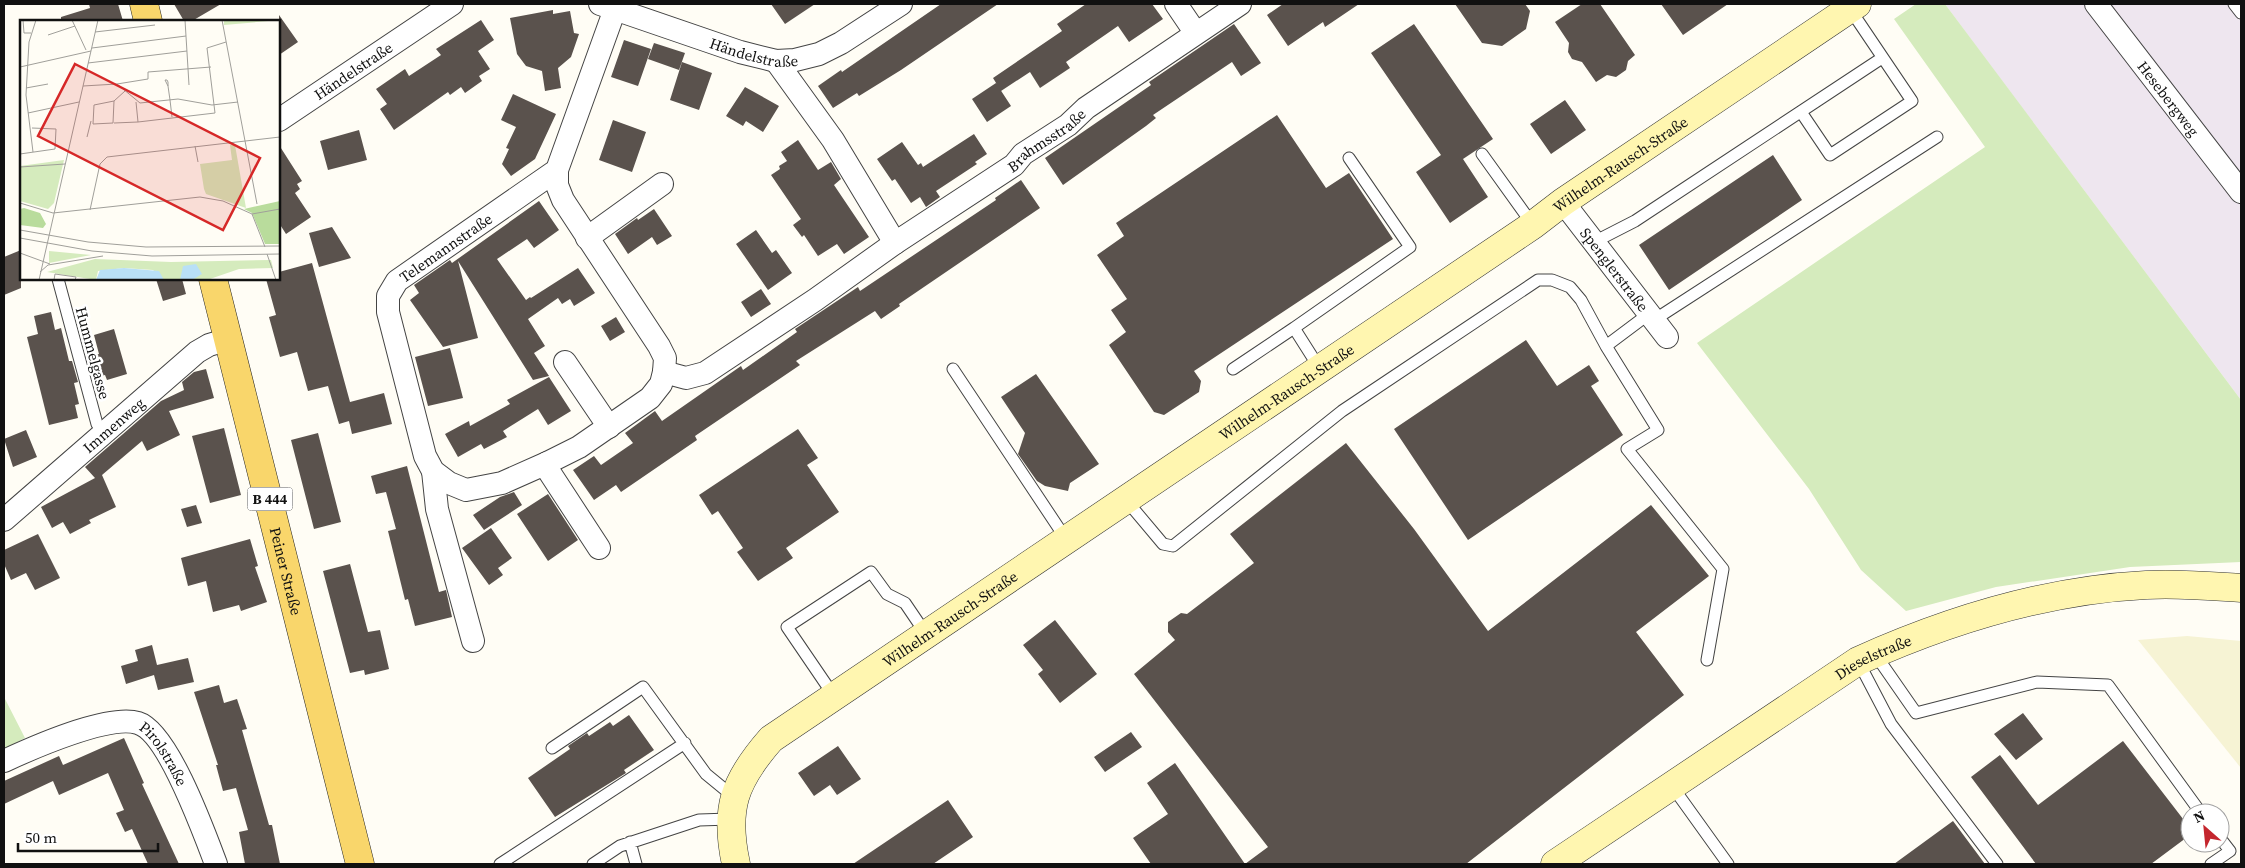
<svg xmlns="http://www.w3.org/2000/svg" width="2245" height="868" viewBox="0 0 2245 868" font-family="'Source Serif 4',serif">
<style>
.industrial{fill:#eee6ef}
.farmland{fill:#f6f3d4}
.green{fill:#d5ebbd}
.building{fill:#5a524d}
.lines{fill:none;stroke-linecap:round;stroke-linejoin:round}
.lane-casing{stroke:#444;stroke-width:13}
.street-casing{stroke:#444;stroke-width:24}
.secondary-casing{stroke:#333;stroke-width:29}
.primary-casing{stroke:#222;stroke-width:29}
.lane{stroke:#fff;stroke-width:11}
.street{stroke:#fff;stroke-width:22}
.secondary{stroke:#fff6b0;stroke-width:28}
.primary{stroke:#f9d66b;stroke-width:28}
.labels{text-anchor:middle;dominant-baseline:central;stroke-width:5;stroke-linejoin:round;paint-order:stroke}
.shield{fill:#fff;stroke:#585858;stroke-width:1}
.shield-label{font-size:14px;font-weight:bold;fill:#111}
.street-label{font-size:15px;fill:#111;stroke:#fff}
.inset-road{fill:none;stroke:#a09f9a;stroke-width:1}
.view{fill:#d62828;fill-opacity:0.15;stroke:#d62828;stroke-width:2.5}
.inset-edge{fill:none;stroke:#111;stroke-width:2.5}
</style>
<rect width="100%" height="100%" fill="#fffdf5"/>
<path class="industrial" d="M1945 4H2241V400L1973 42Z"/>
<path class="farmland" d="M2187 636 2241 641V768L2138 640Z"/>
<path class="green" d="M1916 4H1945L2241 400V562L2130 567 1996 587 1906 611 1861 570 1809 489 1697 343 1985 147 1894 19Z
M4 697 25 738 4 749Z"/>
<path class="building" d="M89 4H118L123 21H61V17L90 8Z
M174 4H221L192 21H184Z
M771 4H815L785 24Z
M941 4H998L901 70 859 96 857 93 833 108 818 86 841 70 842 72Z
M1086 4H1152L1163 19 1129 42 1118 26 1066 62 1070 68 1040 88 1030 72 1001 91 993 78 1062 31 1057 24Z
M1283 4H1359L1325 27 1323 22 1288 46 1267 15Z
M1455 4H1525L1530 11 1526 29 1502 46 1482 43Z
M1582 4H1600L1635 55 1628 61 1626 70 1616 77 1607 75 1596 82 1582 62 1572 59 1568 52 1569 43 1555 22Z
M1661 4H1728L1683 35Z
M553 10V14L570 11 574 33 579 34 571 57 558 68 561 88 545 91 542 71 526 66 517 54 510 18Z
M279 15 298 42 279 55Z
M481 20 494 40 478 51 490 69 479 76 482 81 465 93 461 87 450 95 448 92 394 130 380 109 387 104 376 89 405 69 409 76 441 55 436 49Z
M1234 24 1261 63 1241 76 1232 62 1153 115 1156 118 1146 126 1063 185 1045 158 1151 85 1149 82Z
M1414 24 1493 139 1463 159 1488 197 1450 223 1416 172 1441 155 1371 53Z
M624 40 651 49 638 86 611 77Z
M654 43 685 53 679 70 648 59Z
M682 62 712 73 699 110 670 100Z
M996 83 1011 106 987 122 972 99Z
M745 87 779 106 763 132 746 121 743 126 726 116Z
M513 94 556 114 535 159 511 176 502 164 509 149 506 148 516 127 501 120Z
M1565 100 1586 130 1551 154 1530 124Z
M1277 115 1326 188 1349 173 1393 239 1194 371 1201 381 1199 392 1164 415 1154 412 1109 345 1126 332 1111 310 1127 299 1097 255 1124 236 1116 223Z
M613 120 646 132 632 172 599 160Z
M359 130 367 160 328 170 320 141Z
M974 134 987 154 975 162 977 164 936 191 940 197 926 207 920 197 911 203 895 179 892 181 877 159 902 142 918 165 921 163 923 167Z
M798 140 818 170 831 162 841 179 834 185 869 237 844 254 837 244 818 256 804 235 802 237 793 225 801 219 771 175 780 169 779 166 787 161 781 152Z
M279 145 302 181 297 184 300 189 295 193 311 217 286 234 279 223Z
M1773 155 1802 200 1669 290 1639 245Z
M1021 180 1040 208 899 304 900 306 881 319 875 311 796 361 800 365 695 436 697 440 621 492 616 485 594 500 573 470 594 456 601 465 633 443 625 433 655 411 662 421 741 366 743 370 797 332 795 329 858 287 860 291 996 200 995 198Z
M539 201 559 230 534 248 527 239 497 259 526 300 530 297 531 298 578 268 595 293 574 306 570 299 562 304 558 298 528 319 545 346 534 353 549 376 533 380 458 261 478 338 443 347 410 300 419 293 414 285 450 260 452 263Z
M654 209 672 236 657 245 652 237 628 254 615 234 637 218 638 220Z
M332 227 351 258 319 267 309 233Z
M756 230 772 253 776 250 792 273 768 290 736 244Z
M21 250V288L4 295V257Z
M312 263 350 402 384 393 392 424 352 434 349 421 339 424 328 386 308 391 297 352 280 357 269 317 276 315 266 279H279V272Z
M156 279H182L186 294 163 301Z
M761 289 771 304 751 317 741 302Z
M51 312 55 330 61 328 69 361H72L78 382 74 383 79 404 75 405 78 418 49 425 27 337 38 334 34 316Z
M616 317 625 332 610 341 601 326Z
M114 329 127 374 107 380 105 375 93 378 87 357 99 354 94 335Z
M1526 340 1557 386 1589 365 1599 381 1591 386 1623 435 1468 540 1394 429Z
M450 348 463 398 428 406 415 357Z
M206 369 214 398 169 411 180 435 147 451 142 441 102 475 116 507 89 520 91 523 70 534 63 522 52 528 41 507 95 478 85 467 161 401 184 390 182 382 194 372Z
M1036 374 1099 464 1070 483 1068 491 1045 486 1037 481 1018 454 1025 433 1001 397Z
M549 377 571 411 548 425 538 409 503 431 507 437 484 449 481 444 458 457 445 434 469 421 470 426 510 404 507 400Z
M224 428 241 495 210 503 192 436Z
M798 429 818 458 807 465 839 512 786 548 793 558 758 581 737 552 743 548 718 511 712 515 699 495Z
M26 430 37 457 13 467 4 439Z
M318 433 341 522 314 529 291 440Z
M1346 443 1414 529 1488 631 1651 505 1709 576 1636 632 1684 695 1466 864H1151L1133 838 1168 814 1147 783 1175 763 1245 864 1268 847 1134 674 1175 640 1168 632V622L1181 613 1187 614 1254 563 1230 534Z
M407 466 439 592 446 590 452 617 415 626 408 599 405 600 388 531 396 529 386 492 376 494 371 476Z
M514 492 522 505 484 530 473 515 500 497Z
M548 494 578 540 548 561 517 514Z
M196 505 202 523 187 527 181 509Z
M491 528 512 558 498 568 503 575 489 585 462 548Z
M38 534 60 578 35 590 26 573 11 580 4 564V550Z
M250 539 258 566 255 567 267 602 241 611 239 605 213 612 206 581 188 586 181 558Z
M350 564 368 632 380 630 389 669 365 675 364 670 350 673 323 571Z
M1055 620 1097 674 1060 703 1038 674 1043 670 1023 645Z
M152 645 157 665 188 658 194 682 158 690 154 675 126 684 121 666 138 661 135 650Z
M219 685 224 703 237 699 247 729 242 730 269 825H272L280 864H245L239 832 248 830 236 788 223 791 216 765H218L194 692Z
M2023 713 2043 739 2016 760 1994 734Z
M629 715 654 750 624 770 626 773 555 817 528 778 570 749 568 746 587 733 589 736 610 722 613 726Z
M1131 732 1142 747 1105 772 1094 757Z
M124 738 144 783 142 784 179 864H148L132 829 125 832 116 813 124 810 108 773 59 795 53 781 4 804V781L59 756 63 765Z
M2123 741 2190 828V835L2151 864H2036L1971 777 2000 755 2038 805Z
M838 746 861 779 837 795 830 785 814 796 798 773Z
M948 800 973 837 933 864H853Z
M1953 821 1985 864H1894Z"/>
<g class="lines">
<defs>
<path id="lane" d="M2234 4 2241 13
M1801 112 1830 155 1912 101 1850 9
M1482 154 1533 225
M1594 242 1635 221 1882 58
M58 279 97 424 105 432
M1654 320 1937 137
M1606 346 1650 313
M953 369 1066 539
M1233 369 1294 328
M1320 369 1294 328 1410 247 1349 158
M1126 500 1163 544 1173 546 1342 411 1538 280H1552L1570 287 1581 300 1606 346 1658 430 1627 449 1723 569 1707 660
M1875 654 1916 713 2037 682 2108 685 2201 813
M1858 661 1891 724 1997 864
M834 696 787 627 871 572 887 594 905 603 926 634
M552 748 643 687 706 774 734 797
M1672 786 1728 864
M630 842 636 864
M500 864 685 743
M593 864 620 846 699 820 730 819
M2211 864 2230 851 2220 838"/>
<g id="street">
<path id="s1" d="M600 4 740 52 776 61 795 60 819 54 841 43 901 4"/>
<path d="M1176 4 1195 32"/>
<path id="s2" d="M2096 4 2241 192"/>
<path id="s3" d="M776 61 833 140 895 243 1014 165 1023 154 1068 125 1086 108 1240 4"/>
<path id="s4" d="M279 120 452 4"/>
<path id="s5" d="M557 170V185L563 200 659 346 665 358 664 372 661 384 650 398 579 447 547 463 502 483 466 490 449 483 433 471 425 456 388 312V296L397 281 557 170 615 9"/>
<path id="s6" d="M1563 202 1667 337"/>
<path d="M587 238 662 184"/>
<path d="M565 362 609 427"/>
<path d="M664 372 686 378 705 373 815 300 895 243"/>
<path d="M547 463 550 473 599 548"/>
<path d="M433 471 437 509 473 641"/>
<path id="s7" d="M4 520 197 352 209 345 229 339"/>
<path id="s8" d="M4 761C32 748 109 714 138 723 168 732 205 835 216 864"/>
</g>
<g id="secondary">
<path id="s9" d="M736 864C724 809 734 781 771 739L1533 225 1563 202 1857 4"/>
<path id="s10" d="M1555 864 1858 661C1949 620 2046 590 2146 585 2178 583 2210 586 2241 588"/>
</g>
<g id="primary">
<path d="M144 4 148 21"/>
<path id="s11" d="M213 279 360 864"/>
</g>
</defs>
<use href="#lane" class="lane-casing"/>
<use href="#street" class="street-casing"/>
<use href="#secondary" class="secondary-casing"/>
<use href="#primary" class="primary-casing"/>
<use href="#lane" class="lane"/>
<use href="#street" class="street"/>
<use href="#secondary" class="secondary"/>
<use href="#primary" class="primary"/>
</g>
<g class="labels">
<rect class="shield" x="247.5" y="487.5" width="45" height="23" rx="4"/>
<g class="shield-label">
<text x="270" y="499">B 444</text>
</g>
<g class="street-label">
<text stroke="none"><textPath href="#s1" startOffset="162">Händelstraße</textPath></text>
<text stroke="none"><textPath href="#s4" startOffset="89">Händelstraße</textPath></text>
<text stroke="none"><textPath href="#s2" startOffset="119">Hesebergweg</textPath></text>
<text stroke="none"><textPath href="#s3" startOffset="401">Brahmsstraße</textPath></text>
<text stroke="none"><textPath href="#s9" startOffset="1162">Wilhelm-Rausch-Straße</textPath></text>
<text stroke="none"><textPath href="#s5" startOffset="768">Telemannstraße</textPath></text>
<text stroke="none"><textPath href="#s6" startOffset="85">Spenglerstraße</textPath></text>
<text transform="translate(93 353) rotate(75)">Hummelgasse</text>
<text stroke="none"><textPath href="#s9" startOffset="758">Wilhelm-Rausch-Straße</textPath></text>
<text stroke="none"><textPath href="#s7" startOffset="145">Immenweg</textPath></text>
<text stroke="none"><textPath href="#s11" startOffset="301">Peiner Straße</textPath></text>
<text stroke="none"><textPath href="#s9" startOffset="352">Wilhelm-Rausch-Straße</textPath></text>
<text stroke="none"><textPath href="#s10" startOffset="380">Dieselstraße</textPath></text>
<text stroke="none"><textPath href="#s8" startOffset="182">Pirolstraße</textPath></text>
</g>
</g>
<g transform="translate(20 20)">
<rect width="260" height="260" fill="#fffdf5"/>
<path d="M260 0 204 5V1L227 0ZM210 125H215L226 188 186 174 184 169 180 144 212 140ZM44 140 34 183 28 189 0 181V146ZM29 231 71 235 29 243ZM75 239 151 242 251 240 253 248 219 249 187 260H144L133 250 104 248 78 251 76 260 27 252Z" fill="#d5ebbd"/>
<path d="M260 181V224H245L232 193 224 189ZM4 188 20 193 26 204 23 208 0 205V189Z" fill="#b9dc9c"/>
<path d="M176 244 182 254 172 260H160L163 246ZM104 248 139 251 144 260H76L80 250Z" fill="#b9e0f7"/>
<path class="inset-road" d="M3 0 4 13H11M52 0 66 30M165 0 169 65M202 0 237 184M75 12 135 5M28 15 55 6M72 28 166 16M68 43 167 31M0 47 71 31M97 64 128 59V52L191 47M63 66 97 64 120 83 158 79 192 85 218 82M148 66 145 60H147L148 62V66L150 80 152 97M6 68 28 64M94 81 93 103 73 104 74 85 94 81 105 71M116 82 118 102 195 93 187 28 206 22M8 93 59 82M94 103 118 102M67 117 71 101M175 126 178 142M13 132 6 75 9 22 16 0M0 134 35 129 36 109 12 108M0 147 45 144M0 183 33 193M70 190 80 144 87 137 260 117M33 193 180 177 203 181 232 194 260 189M232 194 245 227M0 210 68 222 126 227 260 226M0 218 72 231 132 236 260 234M0 233 30 244M247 234 256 260M20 252 28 245 83 236M19 260 78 0M34 260 35 254 56 257 55 260"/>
<path class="view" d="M55 44 240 138 203 210 18 116Z"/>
<rect width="260" height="260" class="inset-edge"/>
</g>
<rect width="2245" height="868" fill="none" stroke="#111111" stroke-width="10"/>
<g transform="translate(2205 828) rotate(333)"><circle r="24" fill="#ffffff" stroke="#a0a0a0"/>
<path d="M0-4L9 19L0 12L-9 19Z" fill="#c4262e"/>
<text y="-8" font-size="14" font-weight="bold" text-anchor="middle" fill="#111111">N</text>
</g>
<path d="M18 843v8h140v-8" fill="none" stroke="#111111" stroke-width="2.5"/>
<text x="25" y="843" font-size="15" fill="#111111" stroke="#ffffff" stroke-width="4" paint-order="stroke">50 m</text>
</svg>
